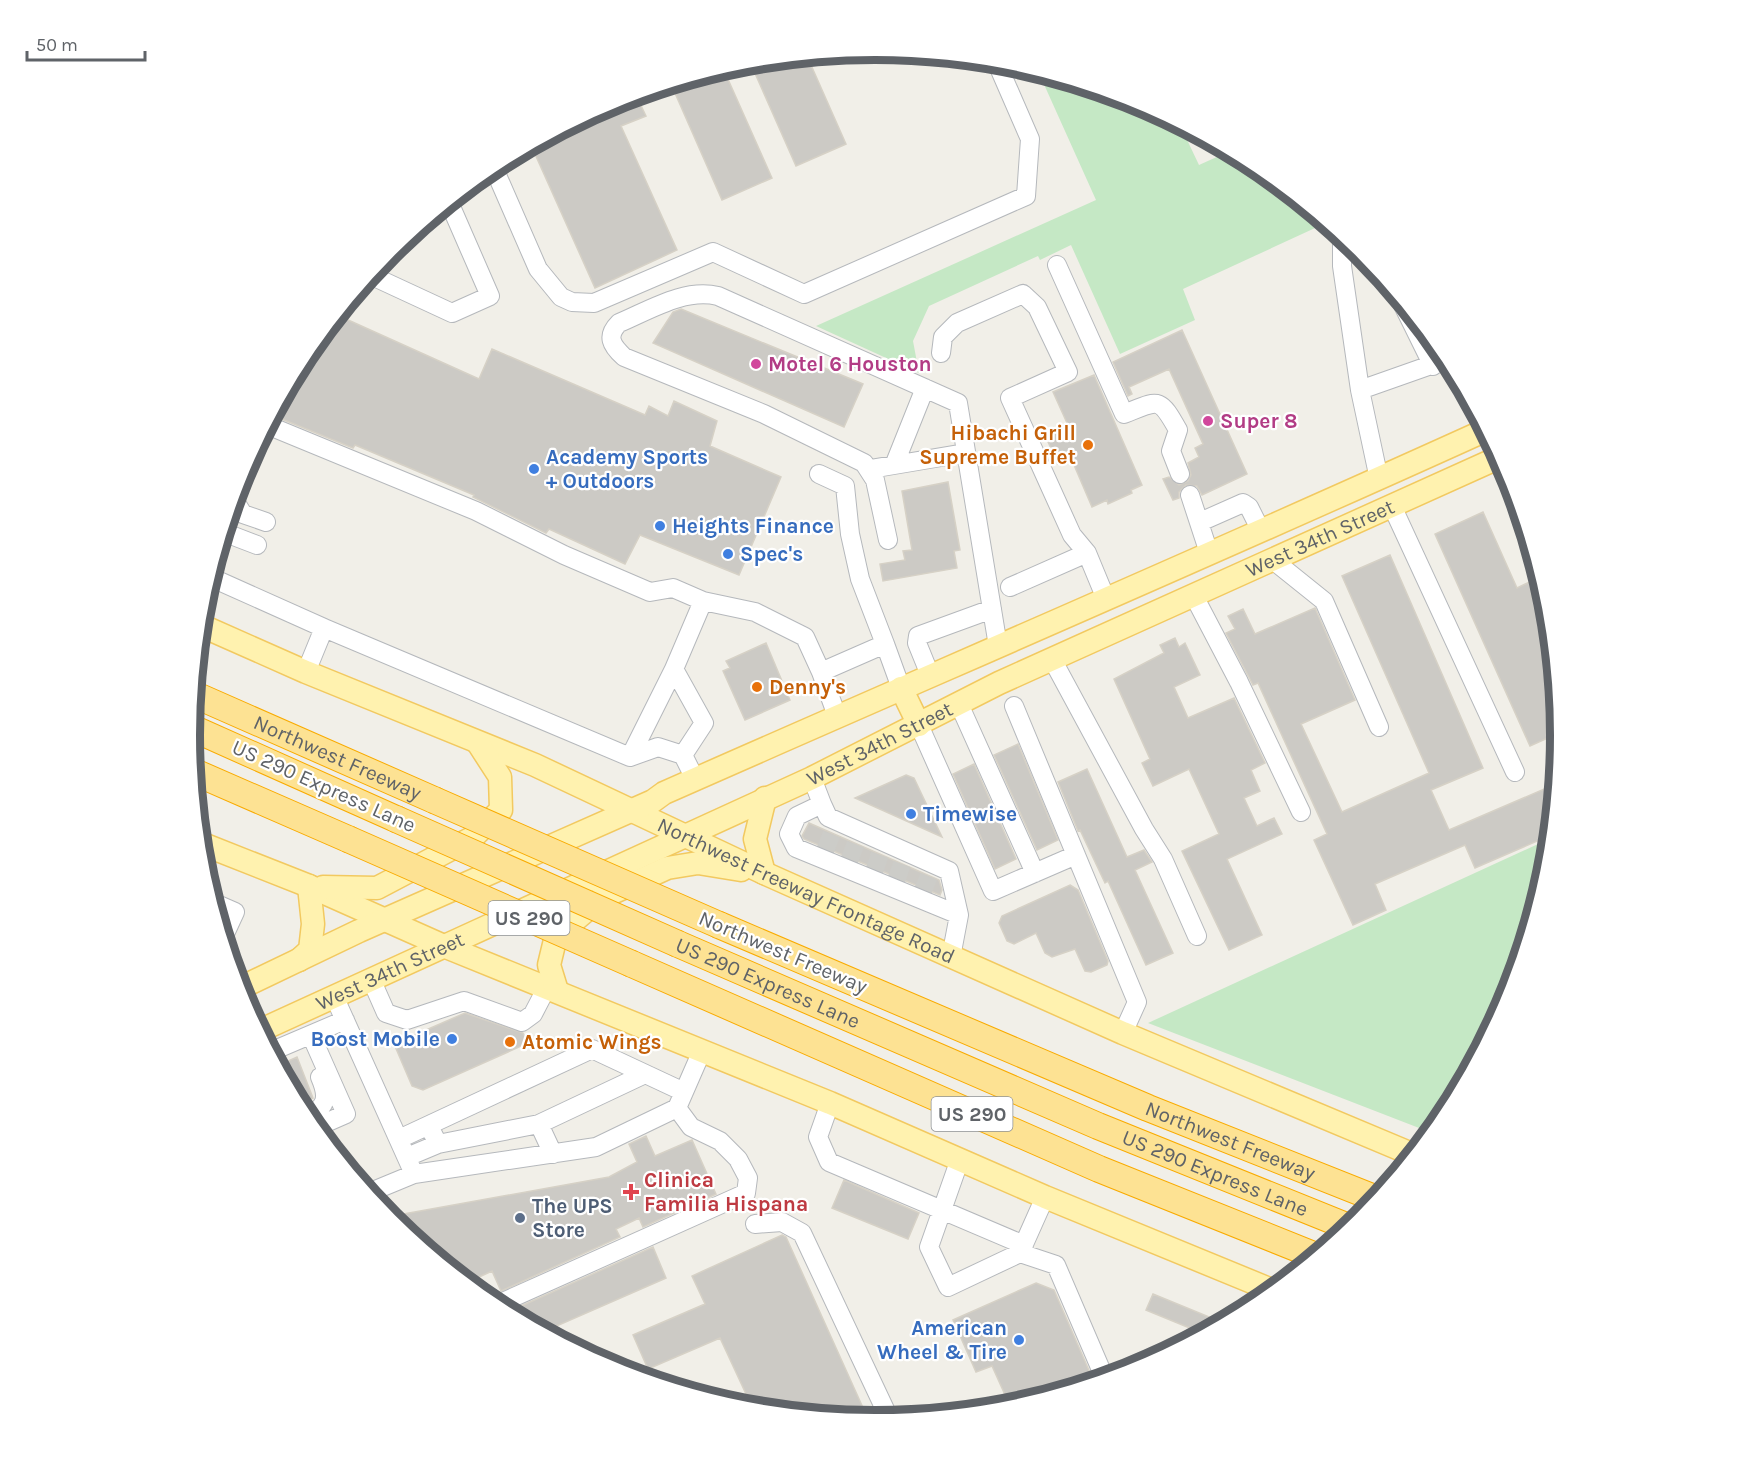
<svg xmlns="http://www.w3.org/2000/svg" width="1750" height="1471" viewBox="0 0 1750 1471" font-family="Karla,sans-serif">
<style>
.green{fill:#c5e8c5}
.building{fill:#cccac5;stroke:#d6d1c6;stroke-width:1.5}
.lines{fill:none;stroke-linecap:round;stroke-linejoin:round}
.minor-tunnel{stroke:#ccccc8;stroke-width:18;stroke-dasharray:18 9;stroke-linecap:butt}
.minor-casing{stroke:#b5b8bc;stroke-width:20}
.major-casing{stroke:#f2c960;stroke-width:25}
.highway-casing{stroke:#f9ab00;stroke-width:28}
.minor{stroke:#fff;stroke-width:18}
.major{stroke:#fff2af;stroke-width:22}
.highway{stroke:#fde293;stroke-width:26}
.highway-bridge-casing{stroke:#f9ab00;stroke-width:28;stroke-linecap:butt}
.highway-bridge{stroke:#fde293;stroke-width:26}
.hotel-dot{fill:#d1479c;stroke:#fff;stroke-width:2}
.food-dot{fill:#e8710a;stroke:#fff;stroke-width:2}
.shop-dot{fill:#3f7fe0;stroke:#fff;stroke-width:2}
.health-dot{fill:#e0444e;stroke:#fff;stroke-width:2}
.service-dot{fill:#5c6f8a;stroke:#fff;stroke-width:2}
.labels{text-anchor:middle;dominant-baseline:central;stroke-width:4.5;stroke-linejoin:round;paint-order:stroke}
.shield{fill:#fff;stroke:#8f9295;stroke-width:1.5}
.shield-label{font-size:20px;font-weight:bold;fill:#5f6368}
.hotel-label{font-size:21px;font-weight:bold;fill:#b23c85;stroke:#fff;text-anchor:start}
.food-label{font-size:21px;font-weight:bold;fill:#c56008;stroke:#fff;text-anchor:start}
.shop-label{font-size:21px;font-weight:bold;fill:#366cbe;stroke:#fff;text-anchor:start}
.street-label{font-size:21px;fill:#5f6368;stroke:#fff}
.health-label{font-size:21px;font-weight:bold;fill:#be3a42;stroke:#fff;text-anchor:start}
.service-label{font-size:21px;font-weight:bold;fill:#4e5e75;stroke:#fff;text-anchor:start}
.rim{fill:none;stroke:#5f6368;stroke-width:8}
</style>
<rect width="100%" height="100%" fill="#f1efe8"/>
<path class="green" d="M1038 71 1138 102 1180 125 1199 165 1230 151 1256 165 1326 223 1183 289 1195 320 1120 354 1071 245 1040 260 1038 256 929 306 913 341 919 373 816 326 1096 200Z
M1551 838 1548 870 1509 998 1445 1117 1432 1133 1148 1023Z"/>
<path class="building" d="M807 56 846 144 796 166 750 62Z
M723 68 772 178 722 200 671 84Z
M636 95 646 116 621 126 677 250 595 288 531 145 613 102Z
M681 309 863 384 844 427 653 343 673 312Z
M337 315 479 379 492 349 645 415 649 406 668 416 674 401 717 421 710 446 781 477 739 575 640 535 625 564 549 529 546 533 473 497 474 495 355 445 353 448 272 415 305 354Z
M1182 330 1247 474 1202 495 1197 486 1186 485 1179 492V498L1173 500 1163 479 1169 477 1179 485 1188 481 1191 475 1188 463 1199 457 1195 448 1203 444 1169 369 1129 387 1132 394 1128 396 1113 362Z
M1094 375 1142 485 1131 490 1132 493 1108 504 1107 500 1092 507 1071 458 1058 464 1044 433 1067 423 1053 392Z
M948 482 960 550 954 551 957 568 883 581 880 564 905 560 903 551 912 550 902 491Z
M1483 512 1517 588 1540 577 1548 602 1561 732 1530 746 1435 534Z
M1390 555 1483 768 1431 790 1449 830 1556 784 1551 835 1475 868 1465 845 1375 884 1386 910 1353 925 1314 840 1327 834 1258 683 1253 685 1226 633 1235 629 1228 616 1243 609 1255 634 1315 608 1355 700 1301 724 1342 812 1429 773 1342 576Z
M1175 638 1179 647 1185 643 1200 675 1174 687 1188 718 1234 698 1265 763 1251 770 1260 791 1244 798 1257 826 1274 818 1282 834 1227 859 1262 935 1229 950 1182 851 1219 834 1189 769 1153 786 1142 763 1150 759 1114 679 1164 653 1160 645Z
M766 643 790 700 745 720 723 671 730 668 726 661Z
M1018 744 1058 840 1037 850 994 755Z
M974 764 1016 859 995 869 953 774Z
M1087 769 1127 857 1144 850 1152 862 1135 870 1173 953 1146 965 1108 881 1105 883 1080 830 1078 831 1058 782Z
M906 775 914 778 942 837 855 798Z
M809 823 939 880 942 890 940 895 804 839 802 836Z
M1070 885 1078 890 1108 961 1107 965 1091 972 1085 971 1075 949 1052 957 1045 953 1036 933 1014 944 1007 941 999 923 1002 916Z
M465 1013 523 1033 528 1043 423 1090 412 1086 394 1044Z
M297 1057 313 1098 298 1104 277 1066Z
M646 1136 655 1156 692 1140 716 1194 643 1227 639 1218 616 1229 620 1237 501 1291 492 1271 466 1283 387 1217 609 1177 637 1162 629 1144Z
M844 1180 919 1213 908 1239 832 1208Z
M782 1235 786 1237 869 1421 753 1409 720 1338 648 1369 633 1335 705 1304 692 1276Z
M653 1247 666 1278 543 1332 512 1316 510 1311Z
M1036 1283 1054 1290 1094 1382 1011 1408 992 1366 976 1372 953 1320Z
M1153 1294 1224 1323 1204 1334 1146 1310Z
M1140 1353 1156 1359 1129 1372 1124 1360Z"/>
<g class="lines">
<path class="minor-tunnel" d="M825 851 832 833
M849 861 856 843
M874 872 880 854
M896 881 902 864
M922 893 929 876"/>
<defs>
<path id="minor" d="M493 166 538 269 561 297 572 302 594 303 713 252 804 294 1026 196 1030 139 996 61
M1349 241 1342 245V266L1360 390 1379 479
M1057 265 1124 414C1159 400 1159 396 1178 430L1171 451 1180 474
M370 275 452 313 490 296 449 202
M1400 299 1433 366
M941 353 943 337 957 323 1023 294 1037 307 1068 372 1010 398 1072 535 1087 553 1106 599
M1360 390 1448 359
M267 425 476 511 564 555 650 592 673 588 703 601 755 612 805 637 821 672
M895 463 925 388
M870 469 965 453
M819 474 845 486 850 534 860 579 885 644
M1190 495 1209 553
M232 504 238 506 243 514 266 522
M1392 506 1515 772
M1200 522 1243 503 1249 507 1261 531
M223 532 257 545
M888 540 875 480 864 463 764 414 624 357C611 345 606 336 619 323 650 310 684 288 718 296L958 403 998 646
M1273 560 1324 601 1379 727
M210 577 324 628
M1010 587 1087 553
M1194 596 1239 682 1301 812
M1052 659 1144 829 1163 859 1197 936
M674 669 703 601
M306 672 324 628 630 757 658 747 683 755 695 779
M930 675 917 643 918 636 992 609
M959 704 1035 873
M1014 706 1137 1002 1123 1033
M837 716 821 672 885 644 901 688
M919 725 993 891 1076 855
M630 757 674 669 704 723 683 755
M812 778 822 804 797 816 789 834 796 848 959 915
M822 804 828 817 949 871 959 915 951 957
M212 902 235 912 223 938
M371 979 386 1013 407 1020 464 1001 522 1022 533 1014 547 987
M334 996 414 1174
M311 1035 346 1114 314 1128
M270 1052 345 1020
M830 1103 818 1137 829 1162 1024 1245
M305 1117C327 1108 329 1098 320 1077
M539 1124 645 1074
M429 1126 438 1144 539 1124 553 1154
M399 1139 592 1049 684 1092
M407 1157 438 1144
M960 1159 929 1247 948 1287 1020 1253 1056 1265 1105 1379
M368 1193 414 1174 596 1147 677 1108 701 1053
M755 1224 782 1222 802 1233 890 1420
M1020 1253 1045 1197
M494 1306 746 1193 748 1178 738 1159 720 1141 691 1127 677 1108
M998 1408 999 1409"/>
<g id="major">
<path id="s1" d="M200 625 306 672 535 765 764 873 1123 1033 1414 1155"/>
<path d="M901 688 919 725"/>
<path d="M200 843 309 886 446 947 830 1103 1045 1197 1274 1291"/>
<path d="M764 873 755 839 765 798"/>
<path d="M323 887 377 888 472 838 501 810 500 777 478 743"/>
<path d="M299 960 310 950 313 924 309 886"/>
<path d="M238 989 359 931 653 801 664 793C938 672 1213 554 1486 430"/>
<path d="M557 991 549 965 556 936 601 898 667 868 698 863 741 870"/>
<path id="s2" d="M259 1031 812 778 999 683 1500 457"/>
</g>
<g id="highway">
<path id="s3" d="M193 694 434 800"/>
<path d="M190 727 396 819"/>
<path d="M192 771 348 839"/>
<path id="s4" d="M719 925 1148 1108 1377 1199"/>
<path id="s5" d="M678 944 1098 1126 1351 1228"/>
<path d="M632 964 1099 1169 1316 1256"/>
</g>
</defs>
<use href="#minor" class="minor-casing"/>
<use href="#major" class="major-casing"/>
<use href="#highway" class="highway-casing"/>
<use href="#minor" class="minor"/>
<use href="#major" class="major"/>
<use href="#highway" class="highway"/>
<defs>
<path id="highway-bridge" d="M434 800 719 925
M396 819 678 944
M348 839 632 964"/>
</defs>
<use href="#highway-bridge" class="highway-bridge-casing"/>
<use href="#highway-bridge" class="highway-bridge"/>
</g>
<g class="hotel-dot">
<circle cx="756" cy="364" r="6"/>
<circle cx="1208" cy="421" r="6"/>
</g>
<g class="food-dot">
<circle cx="1088" cy="445" r="6"/>
<circle cx="757" cy="687" r="6"/>
<circle cx="510" cy="1042" r="6"/>
</g>
<g class="shop-dot">
<circle cx="534" cy="469" r="6"/>
<circle cx="660" cy="526" r="6"/>
<circle cx="728" cy="554" r="6"/>
<circle cx="911" cy="814" r="6"/>
<circle cx="452" cy="1039" r="6"/>
<circle cx="1019" cy="1340" r="6"/>
</g>
<path class="health-dot" d="M628 1183h6v6h6v6h-6v6h-6v-6h-6v-6h6z"/>
<circle class="service-dot" cx="520" cy="1218" r="6"/>
<g class="labels">
<g class="shield">
<rect x="488.5" y="901" width="81" height="34" rx="4.5"/>
<rect x="931.5" y="1097" width="81" height="34" rx="4.5"/>
</g>
<g class="shield-label">
<text x="529" y="918">US 290</text>
<text x="972" y="1114">US 290</text>
</g>
<g class="hotel-label">
<text x="768" y="364">Motel 6 Houston</text>
<text x="1220" y="421">Super 8</text>
</g>
<g class="food-label">
<text x="1076" y="433" text-anchor="end">Hibachi Grill<tspan x="1076" dy="24">Supreme Buffet</tspan></text>
<text x="769" y="687">Denny's</text>
<text x="522" y="1042">Atomic Wings</text>
</g>
<g class="shop-label">
<text x="546" y="457">Academy Sports<tspan x="546" dy="24">+ Outdoors</tspan></text>
<text x="672" y="526">Heights Finance</text>
<text x="740" y="554">Spec's</text>
<text x="923" y="814">Timewise</text>
<text x="440" y="1039" text-anchor="end">Boost Mobile</text>
<text x="1007" y="1328" text-anchor="end">American<tspan x="1007" dy="24">Wheel &amp; Tire</tspan></text>
</g>
<g class="street-label">
<text stroke="none"><textPath href="#s2" startOffset="1170">West 34th Street</textPath></text>
<text stroke="none"><textPath href="#s2" startOffset="684">West 34th Street</textPath></text>
<text stroke="none"><textPath href="#s3" startOffset="158">Northwest Freeway</textPath></text>
<text transform="translate(324 786) rotate(24)">US 290 Express Lane</text>
<text stroke="none"><textPath href="#s1" startOffset="662">Northwest Freeway Frontage Road</textPath></text>
<text transform="translate(783 952) rotate(23)">Northwest Freeway</text>
<text stroke="none"><textPath href="#s2" startOffset="144">West 34th Street</textPath></text>
<text stroke="none"><textPath href="#s5" startOffset="98">US 290 Express Lane</textPath></text>
<text stroke="none"><textPath href="#s4" startOffset="555">Northwest Freeway</textPath></text>
<text stroke="none"><textPath href="#s5" startOffset="584">US 290 Express Lane</textPath></text>
</g>
<g class="health-label">
<text x="644" y="1180">Clinica<tspan x="644" dy="24">Familia Hispana</tspan></text>
</g>
<g class="service-label">
<text x="532" y="1206">The UPS<tspan x="532" dy="24">Store</tspan></text>
</g>
</g>
<path d="M0 0H1750V1471H0ZM200 735a675 675 0 1 1 1350 0a675 675 0 1 1-1350 0Z" fill="#fff" fill-rule="evenodd"/>
<path class="rim" d="M200 735a675 675 0 1 1 1350 0a675 675 0 1 1-1350 0Z"/>
<path d="M27 51v9h118v-9" fill="none" stroke="#5f6368" stroke-width="3"/>
<text x="36" y="51" font-size="18" fill="#5f6368" stroke="#ffffff" stroke-width="4.5" paint-order="stroke">50 m</text>
</svg>
